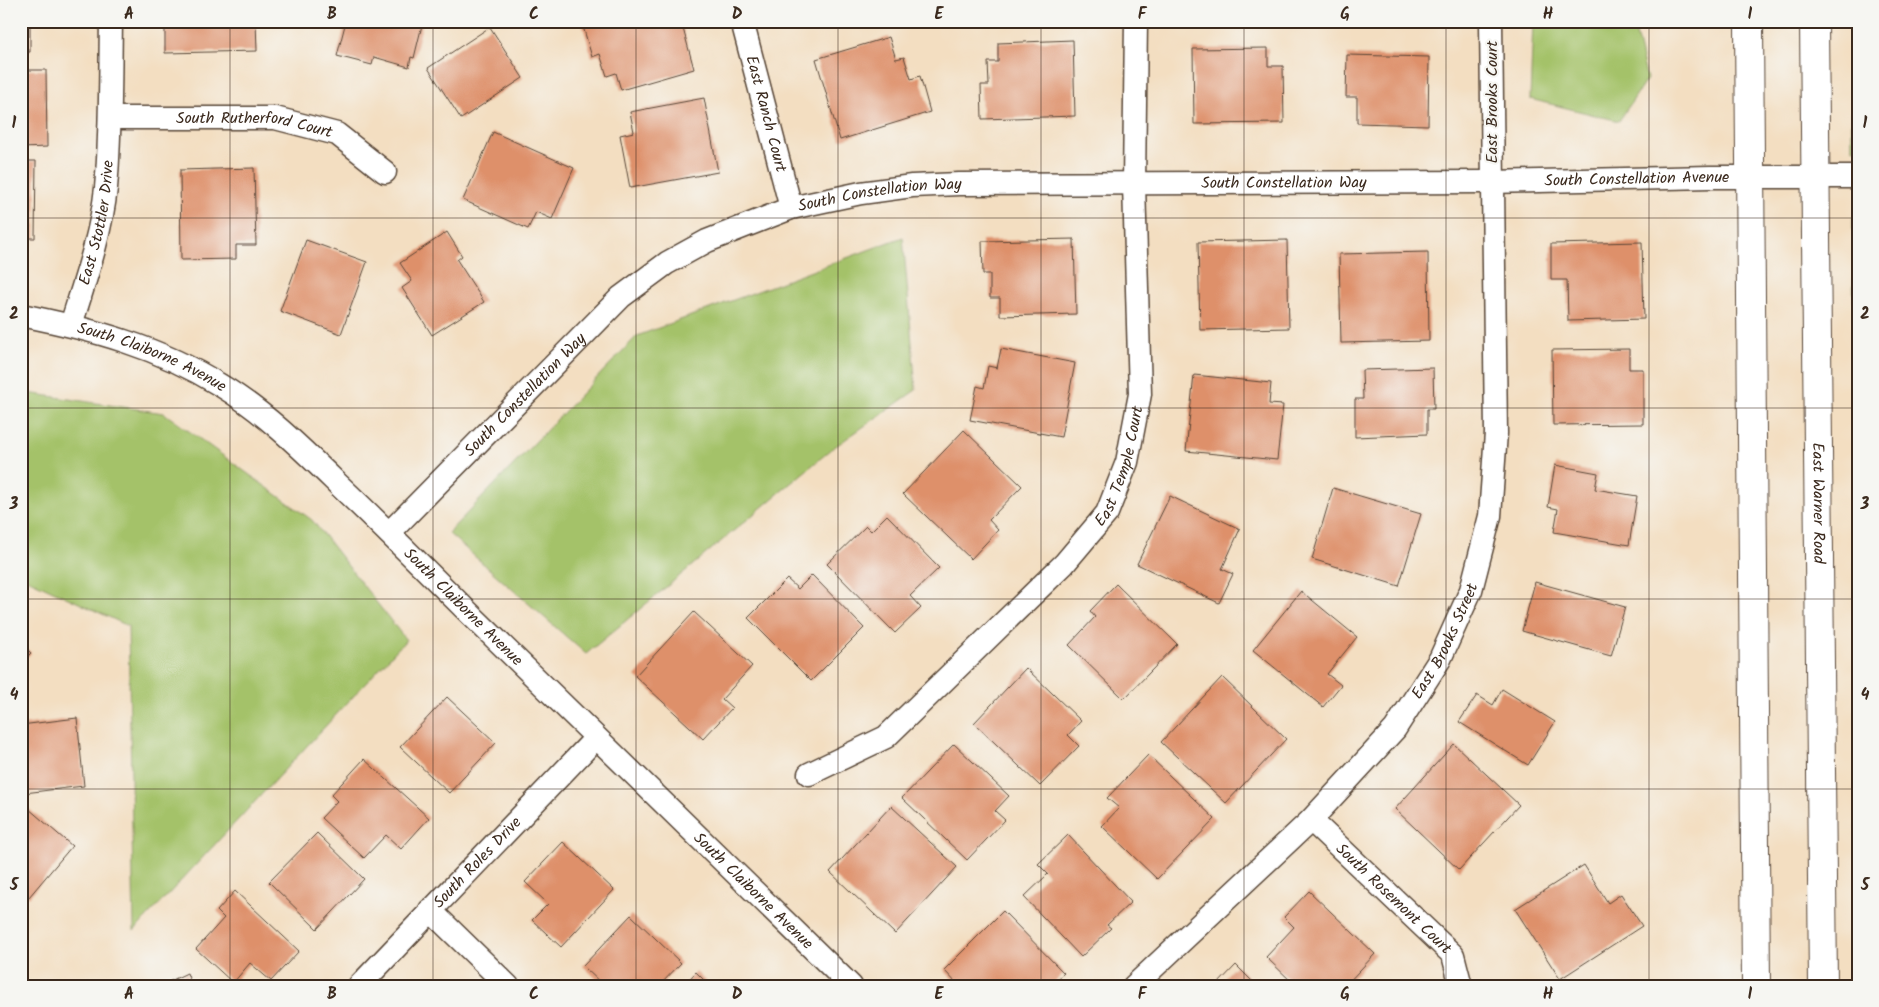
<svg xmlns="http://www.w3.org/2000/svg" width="1879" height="1007" viewBox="0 0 1879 1007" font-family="Kalam,sans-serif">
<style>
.green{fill:#a4c269;stroke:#707644}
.building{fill:#de906b}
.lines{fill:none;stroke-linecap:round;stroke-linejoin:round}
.street-casing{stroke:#574536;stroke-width:25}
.secondary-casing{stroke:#574536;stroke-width:30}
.street{stroke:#fff;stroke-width:22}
.secondary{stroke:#fff;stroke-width:28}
.grid{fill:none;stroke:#3b2a1e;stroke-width:1;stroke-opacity:0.55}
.labels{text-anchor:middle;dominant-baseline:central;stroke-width:4.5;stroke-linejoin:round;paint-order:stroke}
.street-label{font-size:16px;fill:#3b2a1e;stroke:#f6f6f2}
.neatline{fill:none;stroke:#3b2a1e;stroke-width:2}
.grid-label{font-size:16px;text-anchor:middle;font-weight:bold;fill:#3b2a1e}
</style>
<rect width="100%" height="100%" fill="#f6f6f2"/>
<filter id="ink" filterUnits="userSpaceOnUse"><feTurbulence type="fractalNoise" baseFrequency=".02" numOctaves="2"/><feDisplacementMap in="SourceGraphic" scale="10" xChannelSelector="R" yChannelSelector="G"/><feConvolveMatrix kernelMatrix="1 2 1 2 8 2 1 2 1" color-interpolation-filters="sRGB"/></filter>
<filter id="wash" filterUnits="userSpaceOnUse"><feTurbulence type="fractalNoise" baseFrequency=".0096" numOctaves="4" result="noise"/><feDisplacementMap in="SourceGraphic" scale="20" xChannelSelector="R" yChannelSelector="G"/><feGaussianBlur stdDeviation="1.12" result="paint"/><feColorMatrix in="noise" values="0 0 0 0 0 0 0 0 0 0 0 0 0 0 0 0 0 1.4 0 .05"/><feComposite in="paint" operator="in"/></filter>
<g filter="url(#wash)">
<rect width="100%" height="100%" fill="#f3dec1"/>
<path class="green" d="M1533 21H1633L1647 79 1619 121 1530 99Z
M1851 21H1858V150L1852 148Z
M1858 210V975L1853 218Z
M903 237 916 390 833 448 586 654 448 533 637 336Z
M21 392 164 413 312 520 406 640 134 931 128 626 21 576Z"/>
<g id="blocks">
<path class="building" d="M21 21H30V52H21Z
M165 21H256L257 51 165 53Z
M346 21H423L414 58 411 57 409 67 374 57 372 65 337 56Z
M589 21H681L694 69 621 90 616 73 607 76 600 54 592 57 582 23Z
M1194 21H1285V25H1194Z
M490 27 523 78 461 119 428 68Z
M889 37 896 59 904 57 911 79 920 76 930 112 840 140 816 59Z
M1073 40 1075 116 982 119 981 85H989L988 62H998V43Z
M1268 48V66H1283L1284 123 1194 124 1193 49Z
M1347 55 1429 57 1428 125 1357 123V97H1346Z
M21 70H46L47 147 21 148Z
M704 98 718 172 630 188 620 135 634 132 630 112Z
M493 132 574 168 552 219 536 212 528 229 463 200Z
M21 161H36L35 238H21Z
M254 168 256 245H236V259L181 260 180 170Z
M447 232 462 256 457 260 484 302 432 335 402 288 412 281 400 263Z
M1074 239 1076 314 1000 316V298H990V274H983L982 241Z
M306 240 367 262 341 334 280 311Z
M1287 240 1289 328 1200 330 1198 242Z
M1642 242 1644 319 1568 321 1567 280H1551V244Z
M1428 252 1429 341 1341 343 1339 254Z
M1001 349 1075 363 1061 437 970 420 977 386 984 388 988 366 997 368Z
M1629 349V369H1643V424L1553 425 1552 350Z
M1433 368 1434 409H1427V434L1355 437V399H1363L1362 370Z
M1194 375 1271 383 1269 404 1283 405 1277 460 1186 451Z
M964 430 1022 486 989 520 998 530 971 559 903 494Z
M1555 465 1598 473 1595 489 1637 496 1629 545 1554 532 1558 509 1548 507Z
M1333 488 1421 514 1399 586 1312 559Z
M1170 496 1240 529 1222 569 1233 574 1219 603 1137 564Z
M887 515 939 568 910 596 921 608 895 633 827 564 866 526 871 531Z
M812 575 864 628 811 681 748 618 787 579 798 589Z
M1535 582 1625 607 1611 656 1522 631Z
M1116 584 1177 644 1124 699 1069 645 1095 617 1090 611Z
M1301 591 1357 637 1327 674 1341 685 1323 707 1253 650Z
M694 612 752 666 722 699 732 708 703 739 635 676Z
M21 643 31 653 21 663Z
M1026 668 1081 721 1068 735 1079 746 1040 786 974 723Z
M1222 677 1286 739 1226 803 1161 742Z
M1502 689 1555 722 1528 765 1459 722 1477 695 1493 705Z
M447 697 496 743 449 793 400 747Z
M77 718 84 786 24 793 21 771V725Z
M954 744 1009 796 995 811 1005 820 967 860 902 798Z
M1454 744 1519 805 1459 870 1395 809Z
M1148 755 1215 819 1157 879 1102 826 1119 808 1107 798Z
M364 759 429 818 401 849 386 835 364 858 321 818 337 801 331 795Z
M21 802 72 846 29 897 21 891Z
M891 806 957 867 895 934 830 872Z
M317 833 364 879 317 929 269 882Z
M1068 835 1131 902 1107 925 1111 928 1081 957 1024 897 1048 874 1038 864Z
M563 842 614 890 561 947 532 920 548 904 525 882Z
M1584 865 1608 903 1621 894 1642 926 1560 979 1515 909Z
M235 891 299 951 271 981 250 963 233 983 196 949 224 918 217 911Z
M1309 891 1375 954 1345 986H1296L1266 957 1294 927 1284 917Z
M1003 911 1064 973 1050 986H959L944 970Z
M631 915 681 963 659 986H604L583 966Z
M1236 965 1257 986H1216Z
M696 972 710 986H683Z
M187 973 192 986H160Z"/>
</g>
</g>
<g filter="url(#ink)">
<use href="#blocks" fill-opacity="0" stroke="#574536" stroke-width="1"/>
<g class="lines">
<defs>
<g id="street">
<path id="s1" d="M742 21 791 208"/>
<path id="s2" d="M110 118H275L337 134 385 172"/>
<path id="s3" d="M21 315C92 329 159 347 220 385 265 412 303 450 341 487 383 527 424 568 465 609 593 735 722 860 851 986"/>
<path id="s4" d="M71 325C85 280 101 235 106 188 111 133 110 77 111 21"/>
<path id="s5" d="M389 533 621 297 667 263 707 241 791 208 861 193 912 186 959 184 1492 182 1710 177H1858"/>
<path id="s6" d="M809 774 886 737 1064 564 1107 513 1127 462 1140 394 1134 184 1136 21"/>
<path id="s7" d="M1311 820 1453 955 1461 986"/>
<path d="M430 910 508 986"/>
<path id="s8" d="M359 986 596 738"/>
<path id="s9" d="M1134 986 1311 820 1395 729 1440 659 1471 590 1490 516 1496 433 1491 21"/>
</g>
<g id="secondary">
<path d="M1749 21 1756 986"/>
<path id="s10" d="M1814 21 1823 986"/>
</g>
</defs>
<use href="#street" class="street-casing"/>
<use href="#secondary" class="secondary-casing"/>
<use href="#street" class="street"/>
<use href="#secondary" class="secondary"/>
</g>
</g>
<path class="grid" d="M230 21V986M433 21V986M636 21V986M838 21V986M1041 21V986M1244 21V986M1446 21V986M1649 21V986M21 218H1858M21 408H1858M21 599H1858M21 789H1858"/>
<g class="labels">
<g class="street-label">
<text transform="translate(1492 102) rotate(-90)">East Brooks Court</text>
<text stroke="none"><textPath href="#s1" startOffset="96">East Ranch Court</textPath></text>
<text stroke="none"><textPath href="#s2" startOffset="145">South Rutherford Court</textPath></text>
<text stroke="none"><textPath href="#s5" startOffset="1372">South Constellation Avenue</textPath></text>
<text stroke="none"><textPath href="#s5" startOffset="1019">South Constellation Way</textPath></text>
<text stroke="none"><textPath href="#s5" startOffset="614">South Constellation Way</textPath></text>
<text stroke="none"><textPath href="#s4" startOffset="106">East Stottler Drive</textPath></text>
<text stroke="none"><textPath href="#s3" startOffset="138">South Claiborne Avenue</textPath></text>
<text stroke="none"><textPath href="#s5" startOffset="194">South Constellation Way</textPath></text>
<text stroke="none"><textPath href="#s6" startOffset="449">East Temple Court</textPath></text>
<text stroke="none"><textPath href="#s10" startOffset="482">East Warner Road</textPath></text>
<text stroke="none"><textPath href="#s3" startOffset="542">South Claiborne Avenue</textPath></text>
<text stroke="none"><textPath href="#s9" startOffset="468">East Brooks Street</textPath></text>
<text stroke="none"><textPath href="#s8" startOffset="171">South Roles Drive</textPath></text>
<text stroke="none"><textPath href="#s3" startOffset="948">South Claiborne Avenue</textPath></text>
<text stroke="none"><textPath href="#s7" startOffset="114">South Rosemont Court</textPath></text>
</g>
</g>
<rect width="1879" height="1007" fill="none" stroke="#f6f6f2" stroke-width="55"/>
<rect x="28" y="28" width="1824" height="952" class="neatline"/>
<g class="grid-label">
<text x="129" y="19">A</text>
<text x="332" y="19">B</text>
<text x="534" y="19">C</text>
<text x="737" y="19">D</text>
<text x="939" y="19">E</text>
<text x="1142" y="19">F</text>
<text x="1345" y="19">G</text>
<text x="1548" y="19">H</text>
<text x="1750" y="19">I</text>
<text x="14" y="128">1</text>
<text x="1865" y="128">1</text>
<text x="14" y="319">2</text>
<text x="1865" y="319">2</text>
<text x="14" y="509">3</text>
<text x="1865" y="509">3</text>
<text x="14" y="700">4</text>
<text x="1865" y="700">4</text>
<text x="14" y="890">5</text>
<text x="1865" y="890">5</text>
<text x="129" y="999">A</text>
<text x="332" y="999">B</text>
<text x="534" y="999">C</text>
<text x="737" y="999">D</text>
<text x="939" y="999">E</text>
<text x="1142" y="999">F</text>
<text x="1345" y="999">G</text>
<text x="1548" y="999">H</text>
<text x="1750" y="999">I</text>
</g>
</svg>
